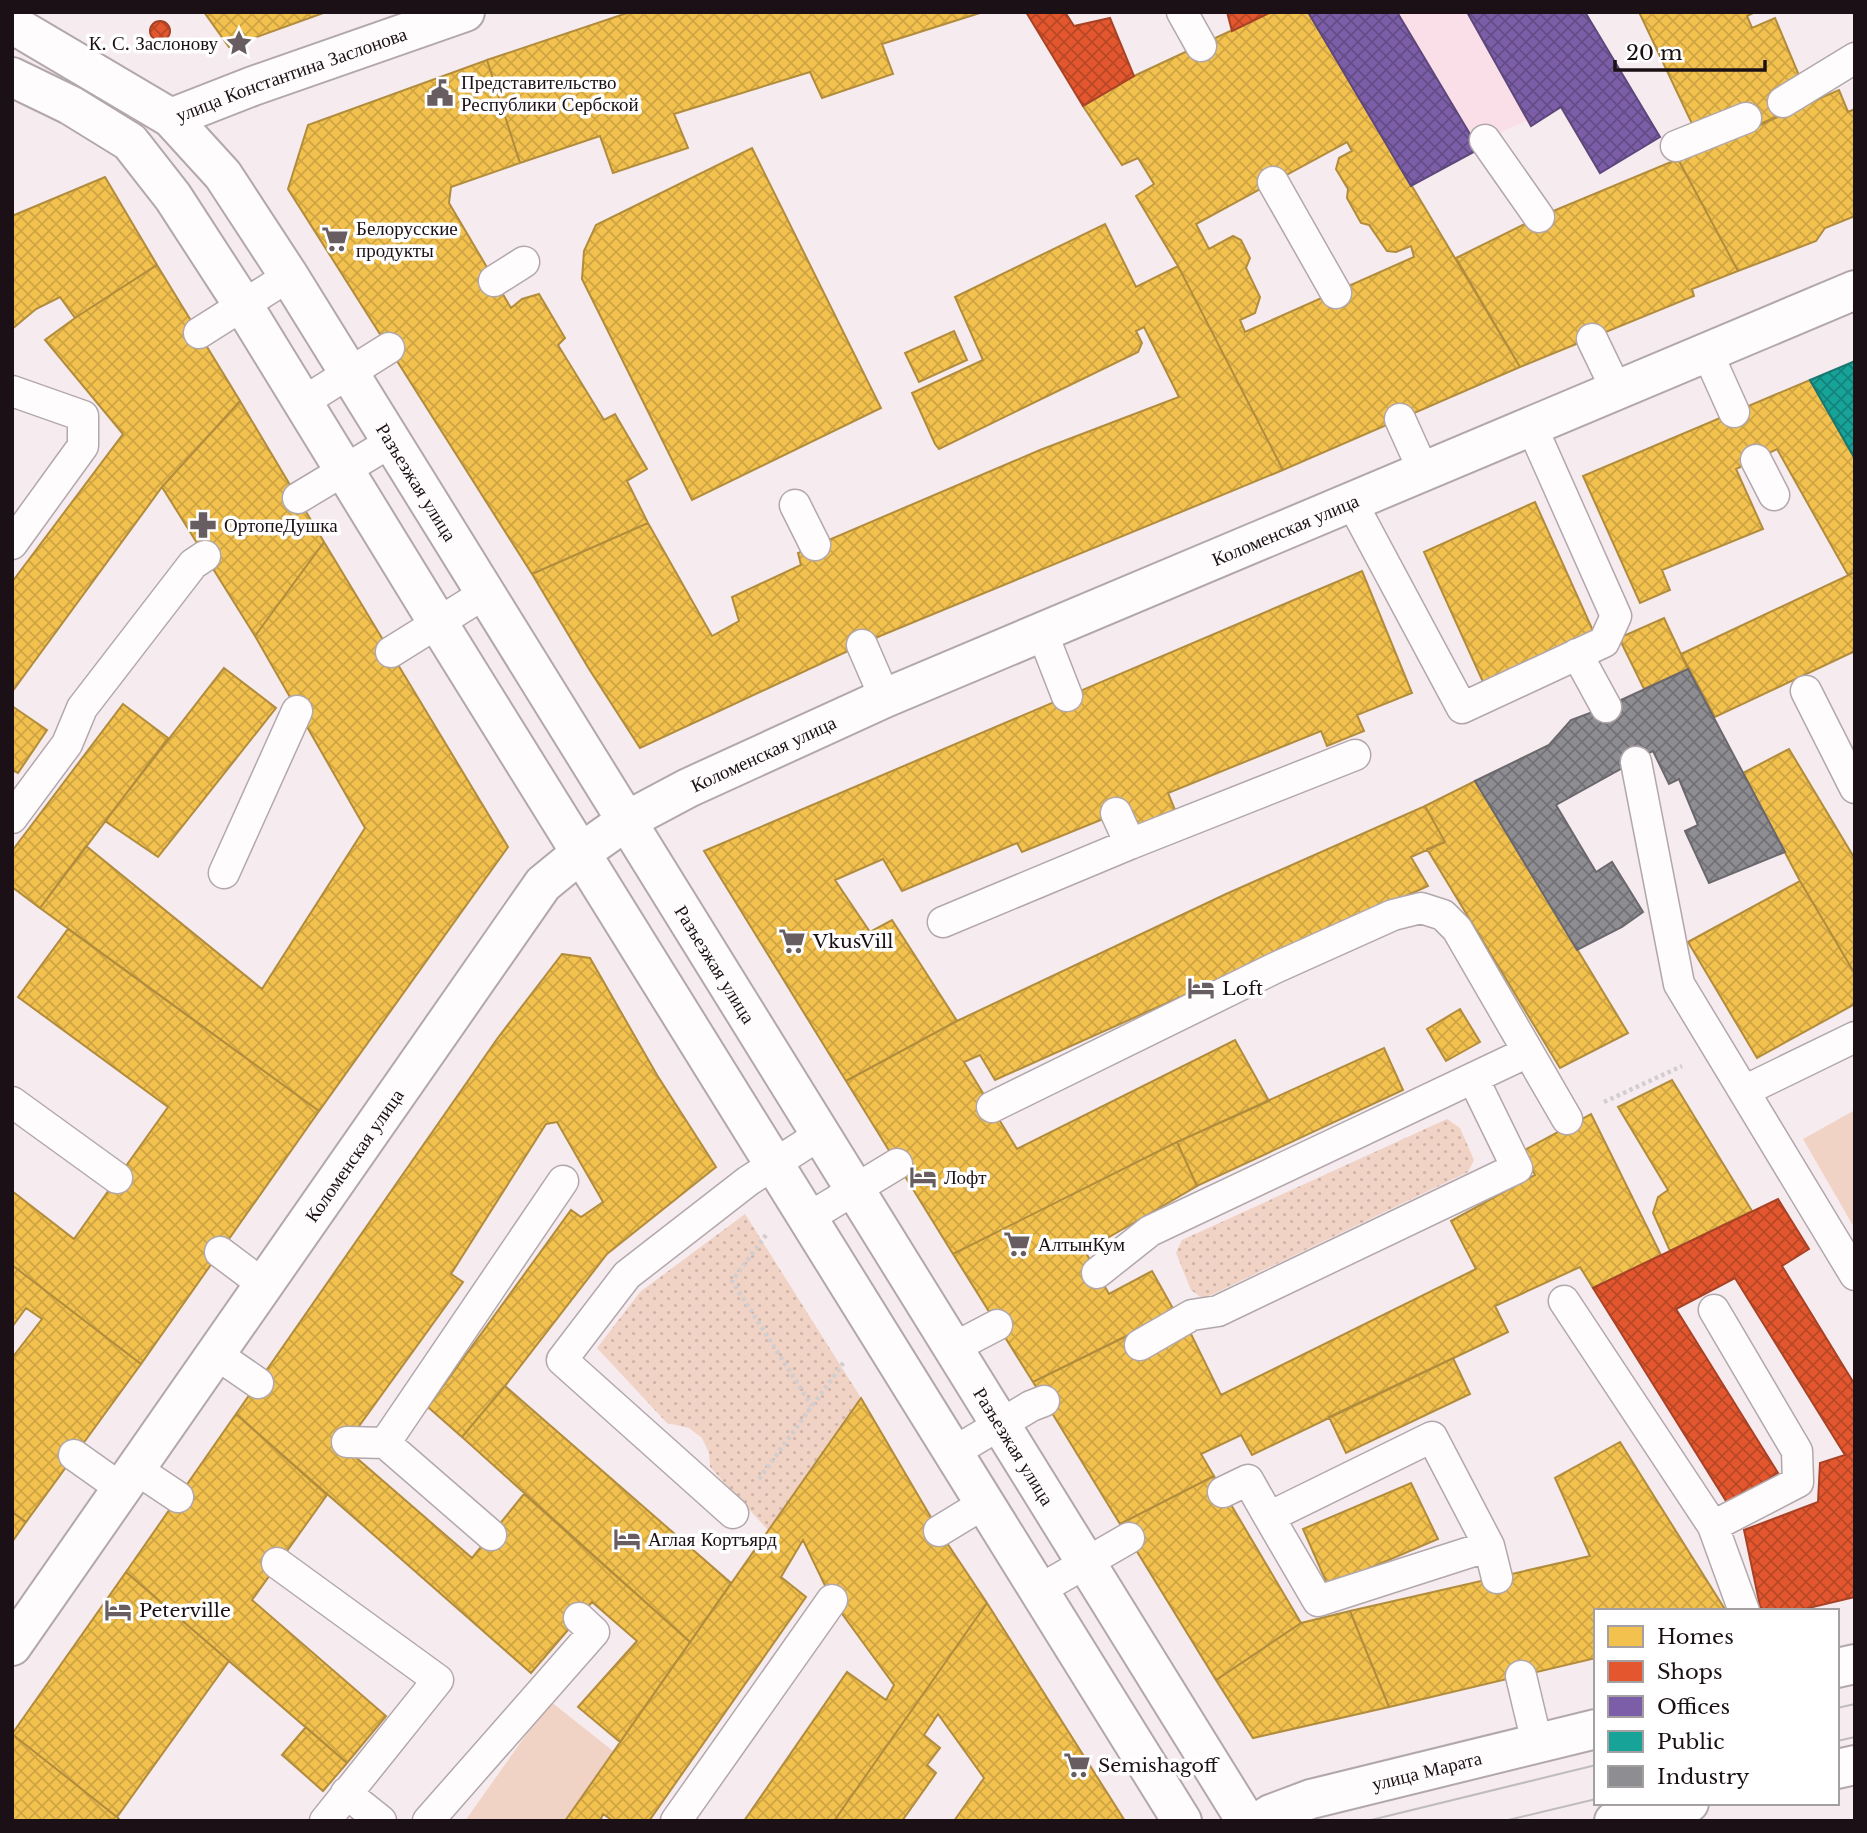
<svg xmlns="http://www.w3.org/2000/svg" width="1867" height="1833" viewBox="0 0 1867 1833" font-family="'Libre Baskerville',serif">
<style>
.built{fill:#fadfe8}
.grass{fill:url(#grass-dots)}
.park{fill:#f1d3c5}
.homes{fill:url(#homes-cross-hatch);stroke:#b28c3d;stroke-width:2;fill-rule:evenodd}
.shops{fill:url(#shops-cross-hatch);stroke:#a84226;stroke-width:2}
.offices{fill:url(#offices-cross-hatch);stroke:#5e477b;stroke-width:2}
.public{fill:url(#public-cross-hatch);stroke:#187771;stroke-width:2}
.industry{fill:url(#industry-cross-hatch);stroke:#6b686c;stroke-width:2}
.lines{fill:none;stroke-linecap:round;stroke-linejoin:round}
.service-casing{stroke:#b2a8ac;stroke-width:33}
.minor-casing{stroke:#b2a8ac;stroke-width:42}
.tertiary-casing{stroke:#b2a8ac;stroke-width:42}
.path{stroke:#d2cdcf;stroke-width:4.5;stroke-dasharray:3.5 3.5;stroke-linecap:butt}
.service{stroke:#fefcfd;stroke-width:30}
.minor{stroke:#fefcfd;stroke-width:38}
.tertiary{stroke:#fefcfd;stroke-width:38}
.tram{stroke:#bfbcbd;stroke-width:2}
.labels{text-anchor:middle;dominant-baseline:central;stroke-width:7;stroke-linejoin:round;paint-order:stroke}
.poi-label{font-size:19px;fill:#1b1015;stroke:#fff;text-anchor:start}
.street-label{font-size:19px;fill:#1b1015;stroke:#fff}
</style>
<defs>
<pattern id="grass-dots" width="8" height="8" patternUnits="userSpaceOnUse" patternTransform="scale(1.75)"><rect width="8" height="8" fill="#f1d3c5"/><path d="M2 2h.1M6 6h.1" fill="none" stroke="#ceb4a8" stroke-width="1.8" stroke-linecap="round"/></pattern>
<pattern id="homes-cross-hatch" width="8" height="8" patternUnits="userSpaceOnUse" patternTransform="scale(1.75)"><rect width="8" height="8" fill="#f2c14e"/><path d="M0 0l8 8M0 8l8-8" fill="none" stroke="#cfa543"/></pattern>
<pattern id="shops-cross-hatch" width="8" height="8" patternUnits="userSpaceOnUse" patternTransform="scale(1.75)"><rect width="8" height="8" fill="#e4572e"/><path d="M0 0l8 8M0 8l8-8" fill="none" stroke="#b84726"/></pattern>
<pattern id="offices-cross-hatch" width="8" height="8" patternUnits="userSpaceOnUse" patternTransform="scale(1.75)"><rect width="8" height="8" fill="#7b5ea7"/><path d="M0 0l8 8M0 8l8-8" fill="none" stroke="#644c87"/></pattern>
<pattern id="public-cross-hatch" width="8" height="8" patternUnits="userSpaceOnUse" patternTransform="scale(1.75)"><rect width="8" height="8" fill="#17a398"/><path d="M0 0l8 8M0 8l8-8" fill="none" stroke="#14837b"/></pattern>
<pattern id="industry-cross-hatch" width="8" height="8" patternUnits="userSpaceOnUse" patternTransform="scale(1.75)"><rect width="8" height="8" fill="#8d8d92"/><path d="M0 0l8 8M0 8l8-8" fill="none" stroke="#727276"/></pattern>
</defs>
<rect width="100%" height="100%" fill="#f6ebef"/>
<path class="built" d="M1308 12H1585L1660 137 1600 173 1560 108 1531 126 1528 120 1476 144 1479 149 1411 186Z"/>
<path class="grass" d="M1447 1119 1460 1128 1474 1160 1468 1172 1203 1299 1191 1290 1176 1253 1182 1240Z
M745 1214 861 1398 768 1530 710 1467 709 1453 702 1438 689 1428 667 1423 597 1348 640 1292Z"/>
<path class="park" d="M1855 1110V1229L1803 1139Z
M550 1701 613 1751 565 1821H465Z"/>
<path class="homes" d="M204 12H326L229 47Z
M630 12H983L882 44 893 74 822 98 810 72 674 114 688 148 613 173 600 136 520 163 487 60Z
M1271 12H1308L1520 367 1283 470 1178 266 1136 196 1154 184 1138 158 1122 165 1083 106 1134 76ZM1347 142 1352 151 1339 158 1336 169 1348 189 1347 198 1361 223 1369 225 1387 251 1396 252 1411 246 1414 257 1245 332 1240 320 1255 313 1260 297 1246 268 1250 258 1241 240 1233 236 1209 249 1196 224Z
M1639 12H1755L1747 16 1752 28 1775 18 1803 85 1788 112 1752 129 1695 130Z
M487 60 520 163 451 187 449 203 511 308 522 299 539 294 565 338 558 345 604 420 615 414 647 469 627 481 648 523 532 574 288 189 308 125Z
M1839 90 1848 112 1855 109V216L1825 228 1816 241 1738 271 1678 159Z
M752 148 881 408 692 500 582 279 584 251 596 225Z
M1678 159 1738 271 1692 289 1694 296 1520 367 1456 258 1539 217Z
M105 177 157 265 75 318 60 297 36 309 12 329V216Z
M1105 224 1136 287 1178 266 1283 470 880 636 640 748 589 669 532 574 648 523 712 636 739 621 732 597 801 565 798 553 1040 450 1179 397 1144 327 1136 331 1142 343 1138 352 939 449 935 444 912 393 983 360 955 297Z
M157 265 240 401 162 487 12 692V582L123 434 45 340 75 318Z
M954 331 967 360 919 382 905 353Z
M1810 380 1855 459V572L1848 575 1777 449 1736 469 1763 529 1662 570 1670 590 1640 603 1583 476Z
M240 401 324 542 255 636 162 487Z
M1535 502 1594 633 1483 682 1424 552Z
M324 542 508 847 319 1111 40 908 86 846 262 989 365 828 255 636Z
M1362 571 1412 693 1357 715 1364 731 1327 746 1321 731 1168 793 1175 810 1138 826 1130 808 1022 852 1017 843 902 891 883 859 835 880 870 932 892 920 957 1021 846 1081 704 851Z
M1855 572V651L1715 717 1681 654Z
M1664 618 1688 669 1644 689 1619 638Z
M224 668 276 708 158 857 105 821Z
M123 704 168 738 40 908 12 887V851Z
M12 706 47 730 18 773 12 770Z
M1789 749 1855 859V974L1800 881 1743 773Z
M1475 781 1628 1033 1560 1068 1427 849 1445 842 1425 806Z
M1425 806 1445 842 1411 857 1428 886 995 1080 980 1055 964 1062 1017 1149 1235 1040 1269 1101 1177 1142 953 1254 846 1081 957 1021 1226 894Z
M1800 881 1855 974V1004L1757 1058 1688 942Z
M68 929 319 1111 141 1364 12 1265V1191L74 1239 168 1107 18 997Z
M562 954 590 958 657 1075 716 1167 607 1254 505 1386 462 1437 428 1407 571 1210 581 1217 603 1202 557 1122 546 1124 451 1274 463 1282 344 1447 472 1558 524 1494 690 1642 620 1742 578 1707 637 1641 592 1602 531 1673 236 1414 497 1039Z
M1460 1009 1480 1042 1446 1061 1427 1029Z
M1384 1048 1403 1090 1197 1186 1177 1142Z
M1672 1080 1752 1211 1670 1251 1653 1213 1658 1197 1668 1190 1618 1107Z
M1591 1114 1661 1255 1593 1288 1580 1267 1495 1306 1508 1332 1252 1455 1241 1435 1201 1454 1214 1476 1120 1524 1033 1382 1133 1333 1190 1332 1221 1395 1476 1269 1451 1221 1535 1175 1523 1151Z
M1177 1142 1197 1186 1085 1251 1109 1294 1152 1271 1175 1312 1033 1382 953 1254Z
M12 1265 141 1364 26 1522 12 1512V1358L42 1319 26 1308 12 1327Z
M1453 1358 1470 1394 1346 1453 1329 1417Z
M505 1386 731 1583 690 1642 462 1437Z
M861 1398 939 1531 987 1603 834 1821H744L847 1672 886 1700 894 1685 832 1600 803 1540 781 1577 806 1597 649 1821H613L603 1814 600 1821H565Z
M236 1414 327 1495 252 1600 386 1716 347 1763 126 1572Z
M1620 1442 1726 1611H1596V1658L1389 1707 1350 1611 1590 1556 1555 1478Z
M1214 1476 1301 1623 1216 1680 1120 1524Z
M1411 1483 1438 1539 1328 1586 1303 1529Z
M12 1512 26 1522 12 1542Z
M126 1572 229 1661 117 1817 12 1734Z
M987 1603 1125 1821H954L984 1778 938 1714 924 1735 940 1748 927 1765 936 1773 902 1821H834Z
M1350 1611 1389 1707 1253 1738 1216 1680 1301 1623Z
M306 1727 347 1763 323 1791 282 1755Z
M12 1734 117 1817 121 1821H12Z"/>
<path class="shops" d="M1026 12H1065L1074 26 1110 18 1134 76 1083 106Z
M1227 12H1271L1232 31Z
M150 31a10 10 0 1 1 20 0a10 10 0 1 1-20 0Z
M1778 1199 1809 1249 1782 1266 1855 1385V1597L1796 1611H1761L1744 1530 1818 1502 1820 1463 1845 1455 1735 1278 1676 1309 1778 1473 1728 1504 1593 1288Z"/>
<path class="offices" d="M1308 12H1397L1479 149 1411 186Z
M1467 12H1585L1660 137 1600 173 1561 107 1531 126Z"/>
<path class="public" d="M1855 361V459L1810 380Z"/>
<path class="industry" d="M1688 669 1785 852 1709 883 1685 831 1698 825 1679 779 1669 784 1653 751 1556 805 1596 872 1612 862 1643 912 1622 927 1577 950 1475 781 1549 745 1571 720 1606 707Z"/>
<g class="lines">
<defs>
<path id="service" d="M1182 12 1201 46
M1783 102 1855 58
M1485 140 1539 217
M1676 146 1746 118
M1273 182 1336 293
M494 281 524 262
M199 333 289 276
M1592 339 1616 389
M1707 352 1734 412
M12 391 83 416
M303 402 389 348
M1400 419 1423 470
M1756 460 1774 495
M298 498 391 442
M1351 501 1462 708 1604 642 1616 616 1531 425
M795 505 815 545
M12 544 83 446V416
M1042 632 1067 696
M862 645 885 698
M391 652 484 594
M1577 654 1606 707
M1806 691 1855 788
M1636 762 1679 984 1855 1275
M12 818 67 744 82 708 193 564 205 556
M1130 844 1355 755
M224 873 297 711
M943 922 1130 844 1116 813
M1744 1091 1855 1037
M12 1102 117 1178
M992 1107 1275 968 1393 915 1421 908 1443 915 1457 929 1567 1119
M808 1218 897 1164
M220 1252 264 1285
M1097 1273 1150 1231 1528 1052
M1564 1301 1713 1526 1744 1611
M1140 1345 1192 1315 1218 1311 1517 1168 1473 1078
M953 1348 997 1325
M216 1354 258 1383
M347 1442 385 1443 491 1535
M385 1443 563 1181
M954 1452 1031 1406 1044 1401
M74 1455 122 1489
M136 1469 178 1497
M1223 1492 1248 1480 1269 1517
M733 1513 562 1360 627 1275 748 1181 821 1134
M1713 1526 1798 1482 1797 1451 1714 1310
M939 1531 985 1503
M1489 1546 1318 1601 1269 1517 1432 1437 1489 1546 1497 1578
M277 1563 438 1680 325 1821
M1039 1590 1129 1538
M1521 1676 1537 1743
M346 1793 381 1821
M428 1821 594 1632 579 1618
M676 1821 832 1600"/>
<g id="minor">
<path id="s1" d="M171 118 253 86 465 12"/>
<path id="s2" d="M12 1646 543 884 582 852 626 821 688 788 885 698 1855 290"/>
</g>
<g id="tertiary">
<path id="s3" d="M12 24 171 118 223 175 289 276 1246 1821"/>
<path d="M12 77 70 105 130 142 173 197 243 305 438 623 1182 1821"/>
<path d="M1837 1668 1855 1664"/>
<path d="M1837 1769 1855 1765"/>
<path id="s4" d="M1260 1821 1271 1814 1311 1799 1596 1729"/>
<path d="M1614 1821 1689 1803"/>
</g>
</defs>
<use href="#service" class="service-casing"/>
<use href="#minor" class="minor-casing"/>
<use href="#tertiary" class="tertiary-casing"/>
<path class="path" d="M1604 1102 1682 1066
M766 1235 732 1281 812 1406
M759 1479 844 1362"/>
<use href="#service" class="service"/>
<use href="#minor" class="minor"/>
<use href="#tertiary" class="tertiary"/>
<path class="tram" d="M1837 1708 1855 1704
M1837 1741 1855 1737
M1367 1821 1596 1765
M1504 1821 1596 1799"/>
</g>
<defs>
<symbol id="sight-bare" viewBox="-9 -9 18 18"><path d="M0-6L1.8-2.2L6-1.7L2.9 1.2L3.7 5.4L0 3.3L-3.7 5.4L-2.9 1.2L-6-1.7L-1.8-2.2Z" fill="#685d61" stroke="#fff" stroke-width="2.5" paint-order="stroke"/></symbol>
<symbol id="civic-bare" viewBox="-9 -9 18 18"><path d="M-.6-6.5H3V-4.5H.6V-3L4-1V1h2V6H-6V1h2V-1L-.6-3ZM-1.2 2.5V6h2.4V2.5Z" fill="#685d61" stroke="#fff" stroke-width="2.5" paint-order="stroke"/></symbol>
<symbol id="supermarket-bare" viewBox="-9 -9 18 18"><path d="M-6-5.5h2.5l.6 2H6L4.5 2H-2.5L-4.4-4H-6ZM-1.5 3.2a1.3 1.3 0 1 0 .1 0ZM3 3.2a1.3 1.3 0 1 0 .1 0Z" fill="#685d61" stroke="#fff" stroke-width="2.5" paint-order="stroke"/></symbol>
<symbol id="pharmacy-bare" viewBox="-9 -9 18 18"><path d="M-2-6h4v4h4v4h-4v4h-4v-4h-4v-4h4Z" fill="#685d61" stroke="#fff" stroke-width="2.5" paint-order="stroke"/></symbol>
<symbol id="hotel-bare" viewBox="-9 -9 18 18"><path d="M-6-4.5h1.5V1H6V5H4.5V3h-9V5H-6ZM-4 0a1.8 1.8 0 1 1 3.6 0ZM.5 0V-2.5h3Q6-2.5 6 0Z" fill="#685d61" stroke="#fff" stroke-width="2.5" paint-order="stroke"/></symbol>
</defs>
<g fill-rule="evenodd">
<use href="#sight-bare" x="220" y="24" width="38" height="38"/>
<use href="#civic-bare" x="421" y="74" width="38" height="38"/>
<use href="#supermarket-bare" x="316" y="220" width="38" height="38"/>
<use href="#pharmacy-bare" x="184" y="506" width="38" height="38"/>
<use href="#supermarket-bare" x="773" y="922" width="38" height="38"/>
<use href="#hotel-bare" x="1182" y="969" width="38" height="38"/>
<use href="#hotel-bare" x="904" y="1158" width="38" height="38"/>
<use href="#supermarket-bare" x="998" y="1225" width="38" height="38"/>
<use href="#hotel-bare" x="608" y="1520" width="38" height="38"/>
<use href="#hotel-bare" x="99" y="1591" width="38" height="38"/>
<use href="#supermarket-bare" x="1058" y="1746" width="38" height="38"/>
</g>
<g class="labels">
<g class="poi-label">
<text x="218" y="43" text-anchor="end">К. С. Заслонову</text>
<text x="461" y="82">Представительство<tspan x="461" dy="22">Республики Сербской</tspan></text>
<text x="356" y="228">Белорусские<tspan x="356" dy="22">продукты</tspan></text>
<text x="224" y="525">ОртопеДушка</text>
<text x="813" y="941">VkusVill</text>
<text x="1222" y="988">Loft</text>
<text x="944" y="1177">Лофт</text>
<text x="1038" y="1244">АлтынКум</text>
<text x="648" y="1539">Аглая Кортъярд</text>
<text x="139" y="1610">Peterville</text>
<text x="1098" y="1765">Semishagoff</text>
</g>
<g class="street-label">
<text stroke="none"><textPath href="#s1" startOffset="128">улица Константина Заслонова</textPath></text>
<text stroke="none"><textPath href="#s3" startOffset="625">Разъезжая улица</textPath></text>
<text stroke="none"><textPath href="#s2" startOffset="1754">Коломенская улица</textPath></text>
<text stroke="none"><textPath href="#s2" startOffset="1186">Коломенская улица</textPath></text>
<text stroke="none"><textPath href="#s3" startOffset="1192">Разъезжая улица</textPath></text>
<text stroke="none"><textPath href="#s2" startOffset="598">Коломенская улица</textPath></text>
<text stroke="none"><textPath href="#s3" startOffset="1759">Разъезжая улица</textPath></text>
<text stroke="none"><textPath href="#s4" startOffset="175">улица Марата</textPath></text>
</g>
</g>
<rect width="1867" height="1833" fill="none" stroke="#1b1015" stroke-width="28"/>
<rect x="1594" y="1609" width="245" height="196" fill="#ffffff" stroke="#a49fa1" stroke-width="2"/>
<rect x="1608" y="1626" width="35" height="21" fill="#f2c14e" stroke="#a49fa1" stroke-width="2"/>
<text x="1657" y="1644" font-size="21" fill="#1b1015">Homes</text>
<rect x="1608" y="1661" width="35" height="21" fill="#e4572e" stroke="#a49fa1" stroke-width="2"/>
<text x="1657" y="1679" font-size="21" fill="#1b1015">Shops</text>
<rect x="1608" y="1696" width="35" height="21" fill="#7b5ea7" stroke="#a49fa1" stroke-width="2"/>
<text x="1657" y="1714" font-size="21" fill="#1b1015">Offices</text>
<rect x="1608" y="1731" width="35" height="21" fill="#17a398" stroke="#a49fa1" stroke-width="2"/>
<text x="1657" y="1749" font-size="21" fill="#1b1015">Public</text>
<rect x="1608" y="1766" width="35" height="21" fill="#8d8d92" stroke="#a49fa1" stroke-width="2"/>
<text x="1657" y="1784" font-size="21" fill="#1b1015">Industry</text>
<path d="M1615 60v10h150v-10" fill="none" stroke="#1b1015" stroke-width="3.5"/>
<text x="1626" y="60" font-size="21" fill="#1b1015" stroke="#ffffff" stroke-width="5" paint-order="stroke">20 m</text>
</svg>
